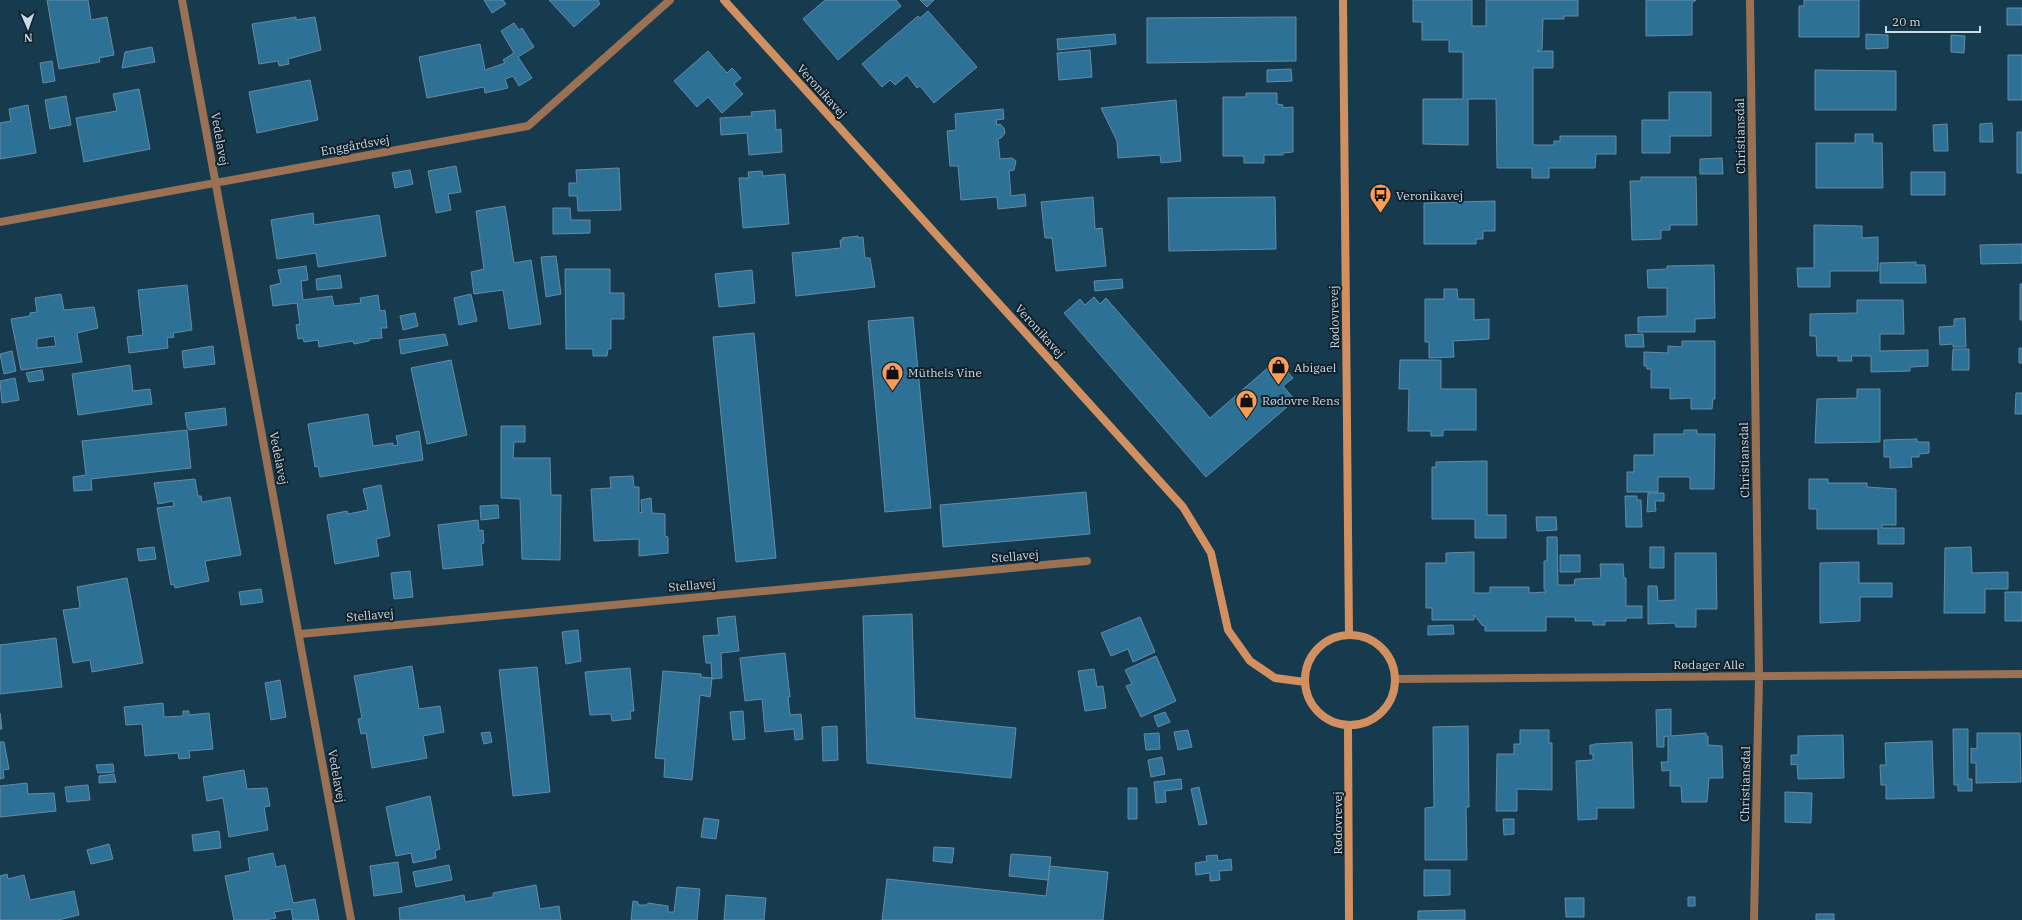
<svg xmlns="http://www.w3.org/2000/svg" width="2022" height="920" viewBox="0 0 2022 920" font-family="'IBM Plex Serif',serif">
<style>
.building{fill:#2d7197;stroke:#668ba3;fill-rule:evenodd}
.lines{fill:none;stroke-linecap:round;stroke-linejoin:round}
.street{stroke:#9a7153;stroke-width:8}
.secondary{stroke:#d29060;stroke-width:8}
.labels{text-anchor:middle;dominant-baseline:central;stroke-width:4;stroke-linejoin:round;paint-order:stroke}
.street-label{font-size:12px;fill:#c8dbe8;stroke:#112029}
.poi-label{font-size:12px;fill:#c8dbe8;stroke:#112029;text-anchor:start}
</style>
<rect width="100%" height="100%" fill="#163b4f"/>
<path class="building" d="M47 0H88L91 20 107 17 114 55 99 58 100 62 59 69Z
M484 0H503L506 4 492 13Z
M549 0H598L600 4 574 27Z
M825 0H896L901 6 838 60 803 19Z
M920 0H934L927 7Z
M1413 0H1472V26H1486V0H1578V16H1564V19H1543L1542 49 1537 51H1553V68H1533V145H1554V141H1560V136H1616V154H1596L1595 168H1549V178H1532V168H1497L1496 99H1468V145L1423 144V99H1463V52H1449V40H1422V22H1413Z
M1646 0H1696L1692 3V35L1646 36Z
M1804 0H1859V37H1799V6H1804Z
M2007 8H2022V25H2007Z
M928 11 977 67 934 103 920 86 917 88 907 75 895 85 890 80 882 87 862 64 918 16 920 18Z
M296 17V20L315 17 321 50 288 59 289 64 279 66 278 61 259 64 252 24Z
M1296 17V61L1147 63V18Z
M514 23 519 30 522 28 534 47 518 57 532 78 519 86 513 76 505 79 508 88 485 93 484 87 427 98 419 57 480 44 485 70 505 63 503 60 514 53 501 31Z
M1115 34 1116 44 1058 50 1057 39Z
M1866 34 1888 35V48L1866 49Z
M1951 35 1965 36 1964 53 1951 52Z
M152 47 155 62 122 68 125 52Z
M1090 50 1092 77 1059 80 1057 53Z
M708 51 727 73 732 68 741 78 734 84 743 94 722 113 708 97 697 107 674 81Z
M2008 55H2022V100H2008Z
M52 61 55 81 43 83 40 63Z
M1291 69 1292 81 1267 82V70Z
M1815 70 1896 71V110H1815Z
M310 80 318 120 257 133 249 92Z
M139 89 150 149 84 162 76 118 117 111 113 94Z
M1669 92H1711V136H1670V153H1642V120H1669Z
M1246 93H1277V104L1283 105V108L1293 107V152L1283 153V155H1264V163H1244V156H1223V97H1246Z
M66 96 71 125 50 129 45 100Z
M1176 100 1181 161 1161 163 1160 155 1118 158 1117 141 1101 108Z
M28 105 36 153 0 159V123L11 121 9 109Z
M1003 109 1004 119 996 120 997 125 1000 124 1004 128 1005 133 1001 138 998 139 1000 159 1012 158 1016 161 1014 170 1009 171 1011 196 1025 194 1026 206 998 209 997 197 961 200 958 166H950L947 131 956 130 955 114Z
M775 110 776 130 781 129 782 152 749 155 747 133 721 135 720 118 752 116 751 112Z
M1992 123 1993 142H1980V124Z
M1947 124 1948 151H1934L1933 125Z
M2017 132H2022V173H2017Z
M1855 134H1873V143H1882L1883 188H1816V143H1855Z
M1722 158 1723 174H1700V159Z
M456 166 461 192 448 194 451 210 436 213 428 171Z
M619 168 621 210 578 211 577 196H569V183H577L576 170Z
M410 170 413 184 395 188 392 173Z
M762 171 763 176 785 174 789 224 743 228 739 178H749L748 172Z
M1911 172H1945V195H1911Z
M1641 177H1696L1697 225H1670V230H1661V239L1632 240 1630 181H1641Z
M1093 197 1095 229 1102 228 1106 266 1056 271 1052 238H1045L1041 202Z
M1275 197 1276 249 1169 251 1168 198Z
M1495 201V231H1483V239H1476V244H1424V203Z
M505 206 514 263 531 260 541 324 509 329 503 290 474 294 471 272 484 269 476 211Z
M553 208H570L571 220H590V233L553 234Z
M313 213 314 225 379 215 386 256 318 267 316 253 277 259 271 220Z
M1814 225 1862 226V238L1878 237V271H1830V287H1798L1797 268H1814Z
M858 236V238L863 237 865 258H870L875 287 796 296 792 253 841 248 840 240H843L842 238Z
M2022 244V263L1981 264 1980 245Z
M556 256 561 294 546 297 541 257Z
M1916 262V265H1925L1926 283H1880V263Z
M1714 265 1715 318 1695 319V332H1638V317L1667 316V288H1648L1647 270 1667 269V266Z
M306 266 308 280 301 281 303 300 332 296 334 306 361 303 360 298 378 295 380 311 385 310 387 328H381L382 338 369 339V341L354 344 353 341 319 347 318 340 304 342 303 338 298 339 296 325 300 324 297 303 273 306 270 286 281 283 278 270Z
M565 269H610V293H624V319H611V349H608L607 356H593V349H566Z
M752 270 755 303 719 307 715 274Z
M340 275 342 288 317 290 316 279Z
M1122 279 1123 288 1095 291 1094 281Z
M2020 284H2022V320H2020Z
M187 285 192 330 173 333 174 337 167 338 168 348 129 353 127 337 143 335 138 290Z
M1444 289H1457L1458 299H1474V320L1489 319V339L1453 341 1454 357 1429 358V342H1425V299H1444Z
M61 294 64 310 94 307 98 328 77 333 82 362 21 370 11 319 30 316V313L37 312 35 298ZM54 336 56 346 37 348V339Z
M471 294 477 321 459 325 454 298Z
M1094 297 1100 304 1106 298 1210 418 1277 360 1293 378 1283 386 1295 400 1206 477 1064 313 1080 299 1085 305Z
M1857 300H1903L1904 334H1880V351L1928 350V366L1910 367V371L1871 372V356H1851L1852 361H1838V356H1817L1816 336H1810V314L1857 313Z
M415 313 418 326 403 330 400 316Z
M913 317 931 508 885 512 868 321Z
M1965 318 1966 347H1953V344L1940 345 1939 327 1954 326V319Z
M754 333 776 558 736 562 713 337Z
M445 334 448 345 401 354 399 340Z
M1643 334 1644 347H1626L1625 335Z
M1682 341H1715V399H1713L1712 409H1691V398L1670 399V388H1651V369H1647V366H1644V352L1668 353V346L1682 347Z
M213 346 215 364 184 368 182 351Z
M2019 348H2022V363H2019Z
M1953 349H1969V370H1952Z
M12 351 16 371 4 374 0 354Z
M451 360 467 435 427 444 411 368Z
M1400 360H1441V389H1476V430H1443V436H1431V431H1408L1409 389H1399Z
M130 365 133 391 150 389 152 404 78 415 72 374Z
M42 370 44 380 29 382 26 373Z
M15 378 19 400 2 403 0 381Z
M1857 389H1880V442L1815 443 1817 399 1857 398Z
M2016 393H2022V414H2015Z
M225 408 227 425 189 430 187 427 185 413Z
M368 414 373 446 393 443V446L398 445 396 436 419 431 423 460 320 477 318 466 315 467 308 424Z
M501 426H525V442H514L513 458H550L551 495H561L560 560 522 559 520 499 501 498Z
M187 430 191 468 91 479 92 490 74 491 73 477 86 475 82 441Z
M1684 430H1697V434H1715L1714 489H1690V477H1658V492H1627V472H1634V455H1654V434H1684Z
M1917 439V442H1929V453L1919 454V457H1911L1912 467 1890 468V457H1884V440Z
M1487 461V515H1506V538H1475V519H1432V467H1436V462Z
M633 476 634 487H639V512L642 513 641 500 651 498 652 513 665 514V536L668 537V553L639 556V539L594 541 591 489 611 488 610 477Z
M195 479 198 496H201L202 502 230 497 241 555 205 561 209 581 175 588 174 584 171 585 157 508 174 506 173 501 158 504 154 483Z
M1809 479H1828V483H1867V487L1896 489V525H1882V528H1904V544H1878V529H1817V509H1809Z
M381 485 390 536 376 539 379 556 335 564 327 515 347 511 348 514 368 510 363 489Z
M1086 492 1090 534 943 547 940 505Z
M1648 493H1664V501H1655L1656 511 1647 512Z
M1625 496H1637V500H1641L1642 527H1626Z
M498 505 499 518 481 520 480 506Z
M1536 517H1556L1557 530 1537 531Z
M478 520 479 531 483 530 484 543 481 544 483 565 443 569 438 525Z
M1547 537H1557L1558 585H1574L1575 579 1601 578 1600 564H1623L1624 578H1626V606H1642V618H1626V621H1605V625H1593V621H1575V617H1546V631H1485V626L1482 625 1474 615V620H1432V608H1426V563H1446V553L1474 552V593H1490V587H1529V593L1546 592 1544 589V561H1547Z
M154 547 156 559 139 561 137 549Z
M1650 547H1664V568H1650Z
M1971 547 1972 573 2008 572V589H1985V613H1944L1945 548Z
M1675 553H1716L1717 609H1696V627H1676L1675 623 1648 624V586H1657L1658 601 1675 600Z
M1560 555H1580V572H1560Z
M1859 562V583H1892V597H1860V621L1820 623V563Z
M410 571 413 597 394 599 391 573Z
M127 578 143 663 92 672 90 660 73 663 63 610 80 608 77 587Z
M261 589 263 602 241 605 239 592Z
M2005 592H2022V621H2005Z
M912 614 915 718 1016 728 1011 778 867 763 863 616Z
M735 616 739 651 721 653 722 678 712 679 711 663H706L703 636 719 635 717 618Z
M1140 617 1155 652 1133 662 1128 649 1111 656 1101 633Z
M1453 625 1454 634 1428 635V626Z
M578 630 581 661 566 664 562 632Z
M56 638 62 687 0 694V645Z
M785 653 790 697H788L790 715 801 714 803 739 795 740 794 729 765 732 762 699 745 701 740 658Z
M1156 656 1176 701 1141 717 1126 686 1132 684 1125 670Z
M412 666 419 709 440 706 444 732 423 736 427 758 372 768 366 733 361 734 358 719 362 718 354 676Z
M537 667 550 792 513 796 499 670Z
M630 668 634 711H630L631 719 612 721 611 714 590 715 585 672Z
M1094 669 1097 687 1103 686 1106 708 1085 711 1078 671Z
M663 671 701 674V677L712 678 710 697 700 695 692 780 664 777 665 759 655 758Z
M280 680 286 717 271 720 265 683Z
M163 703 164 717 183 716V711H189V715L209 713 213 749 189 751 190 758 179 759 178 753 145 756 142 724 126 725 124 707Z
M1671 709V736L1706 733V736H1708V745L1722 746 1723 778H1709L1707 802H1682L1681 786H1670V770L1662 771 1661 762H1668V736L1664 737V747H1657L1656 710Z
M743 711 745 739 733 740 730 712Z
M1165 712 1170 722 1158 727 1154 716Z
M0 713 2 729H0Z
M837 726 838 760 823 761 822 727Z
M1468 726 1469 807H1466L1467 860H1425V808L1434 807 1433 727Z
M1953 729H1968V779H1972V791H1958V785H1954Z
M1188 730 1192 747 1178 750 1174 732Z
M1520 730H1549V743H1552V790L1517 789V811H1496L1497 754H1514V744H1520Z
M490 732 492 742 484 744 481 733Z
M1159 733 1160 749 1146 750 1144 734Z
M1977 733H2020L2021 782 1976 783V763H1971V748L1977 749Z
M1843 735 1844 778 1798 779 1797 764 1791 765V755H1798V736Z
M1932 741 1934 798 1886 799V785H1881L1880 765H1886L1885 743Z
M0 742H4L9 769 3 770 4 778 0 779Z
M1632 742 1634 808H1597V819L1578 820 1576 761 1593 760V754H1590V745H1594V744Z
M1162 757 1165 774 1151 777 1148 760Z
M113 764 114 772 98 773 96 765Z
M244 770 247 789 267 788 270 806 264 807 268 830 229 837 223 798 207 801 203 777Z
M114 774 116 782 99 783V776Z
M1181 779 1182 789 1165 791 1166 802 1156 803 1154 782Z
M27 783 28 794 54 793 56 811 0 817V786Z
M88 785 90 800 67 802 65 787Z
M1199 787 1207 824 1199 825 1191 789Z
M1128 788H1137V819H1128Z
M1785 792 1812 793 1811 823 1785 822Z
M430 796 440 849 435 851 436 858 413 863 411 853 396 856 386 807Z
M704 818 719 820 716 839 701 837Z
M1503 819H1514V834L1504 835Z
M219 831 221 848 194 851 192 835Z
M109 844 113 859 91 864 87 850Z
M934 847 954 848 952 863 933 861Z
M273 853 276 867 285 865 293 903 315 899 319 920H293L291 909 274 912 276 918 264 920H234L225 876 250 871 248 858Z
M1011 854 1051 857 1048 880 1009 876Z
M1217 855 1218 861 1231 859 1232 870 1219 871 1220 880 1210 881V873L1196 875 1195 863 1207 861 1206 856Z
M398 862 402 892 374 896 370 866Z
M449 865 452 880 416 887 413 872Z
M1050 866 1108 872 1103 920H882L887 879 1046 896Z
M1424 870H1450V895L1424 896Z
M7 874 8 879 24 875 30 900 74 891 79 915 58 920H0V876Z
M536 885 540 909 559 906 561 920H400L399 908 464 895 465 902 493 897V893Z
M677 887 700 889 697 920H631L633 901 638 902V905H647L648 903 668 906V912H674Z
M726 895 766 898 764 920H724Z
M1688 897H1695V906H1688Z
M1565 898H1584V917H1566Z
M1465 910V920H1418V911Z
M1816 914H1834V920H1816Z"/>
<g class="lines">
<path class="street" d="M182 0 351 920
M1750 0 1759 676 1754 920
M0 222 528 126 670 0
M300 634 1087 561
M1396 679 2022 674"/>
<path class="secondary" d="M724 0 1183 507 1211 553 1228 630 1250 661 1275 678 1305 682
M1343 0 1349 635
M1305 680a45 45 0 1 1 90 0a45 45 0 1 1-90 0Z
M1348 725 1349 920"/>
</g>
<defs>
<symbol id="bus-pin" viewBox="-11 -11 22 30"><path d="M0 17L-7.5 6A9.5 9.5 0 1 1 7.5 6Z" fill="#fc9d53" stroke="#112029"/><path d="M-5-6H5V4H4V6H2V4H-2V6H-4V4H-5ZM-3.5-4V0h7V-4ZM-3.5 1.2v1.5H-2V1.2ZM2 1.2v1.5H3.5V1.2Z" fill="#111"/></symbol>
<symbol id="shop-pin" viewBox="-11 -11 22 30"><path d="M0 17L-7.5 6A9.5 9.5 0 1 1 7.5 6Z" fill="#fc9d53" stroke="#112029"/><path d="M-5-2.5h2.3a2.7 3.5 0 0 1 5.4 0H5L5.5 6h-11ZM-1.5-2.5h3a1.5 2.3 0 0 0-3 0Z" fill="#111"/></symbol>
</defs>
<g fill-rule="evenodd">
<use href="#bus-pin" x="1368" y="182" width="25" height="34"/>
<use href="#shop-pin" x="1266" y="354" width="25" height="34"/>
<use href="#shop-pin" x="880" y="360" width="25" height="34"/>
<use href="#shop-pin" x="1234" y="388" width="25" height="34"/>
</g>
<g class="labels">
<g class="street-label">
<text transform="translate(822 91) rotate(48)">Veronikavej</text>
<text transform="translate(1740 136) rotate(-91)">Christiansdal</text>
<text transform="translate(220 139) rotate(80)">Vedelavej</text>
<text transform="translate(355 145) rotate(-10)">Enggårdsvej</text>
<text transform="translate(1334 317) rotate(-91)">Rødovrevej</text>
<text transform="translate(1040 331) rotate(48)">Veronikavej</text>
<text transform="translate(279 458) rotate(79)">Vedelavej</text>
<text transform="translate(1744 460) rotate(-91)">Christiansdal</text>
<text transform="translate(1015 556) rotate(-5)">Stellavej</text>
<text transform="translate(692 585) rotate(-5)">Stellavej</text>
<text transform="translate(370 615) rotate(-5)">Stellavej</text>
<text x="1709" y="664">Rødager Alle</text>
<text transform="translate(337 776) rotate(80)">Vedelavej</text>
<text transform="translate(1745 784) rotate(-89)">Christiansdal</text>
<text transform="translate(1337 823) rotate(-90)">Rødovrevej</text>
</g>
<g class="poi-label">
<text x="1396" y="195">Veronikavej</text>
<text x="1294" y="367">Abigael</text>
<text x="908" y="372">Müthels Vine</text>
<text x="1262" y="400">Rødovre Rens</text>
</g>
</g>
<g transform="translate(28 28) rotate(178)" stroke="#112029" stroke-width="3" paint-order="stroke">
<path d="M0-3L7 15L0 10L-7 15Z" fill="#c8dbe8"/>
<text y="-6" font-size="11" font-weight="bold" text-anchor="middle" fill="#c8dbe8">N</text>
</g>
<path d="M1886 26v6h94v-6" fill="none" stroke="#c8dbe8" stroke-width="2"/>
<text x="1892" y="26" font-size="12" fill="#c8dbe8" stroke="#112029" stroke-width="3" paint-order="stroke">20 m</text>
</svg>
